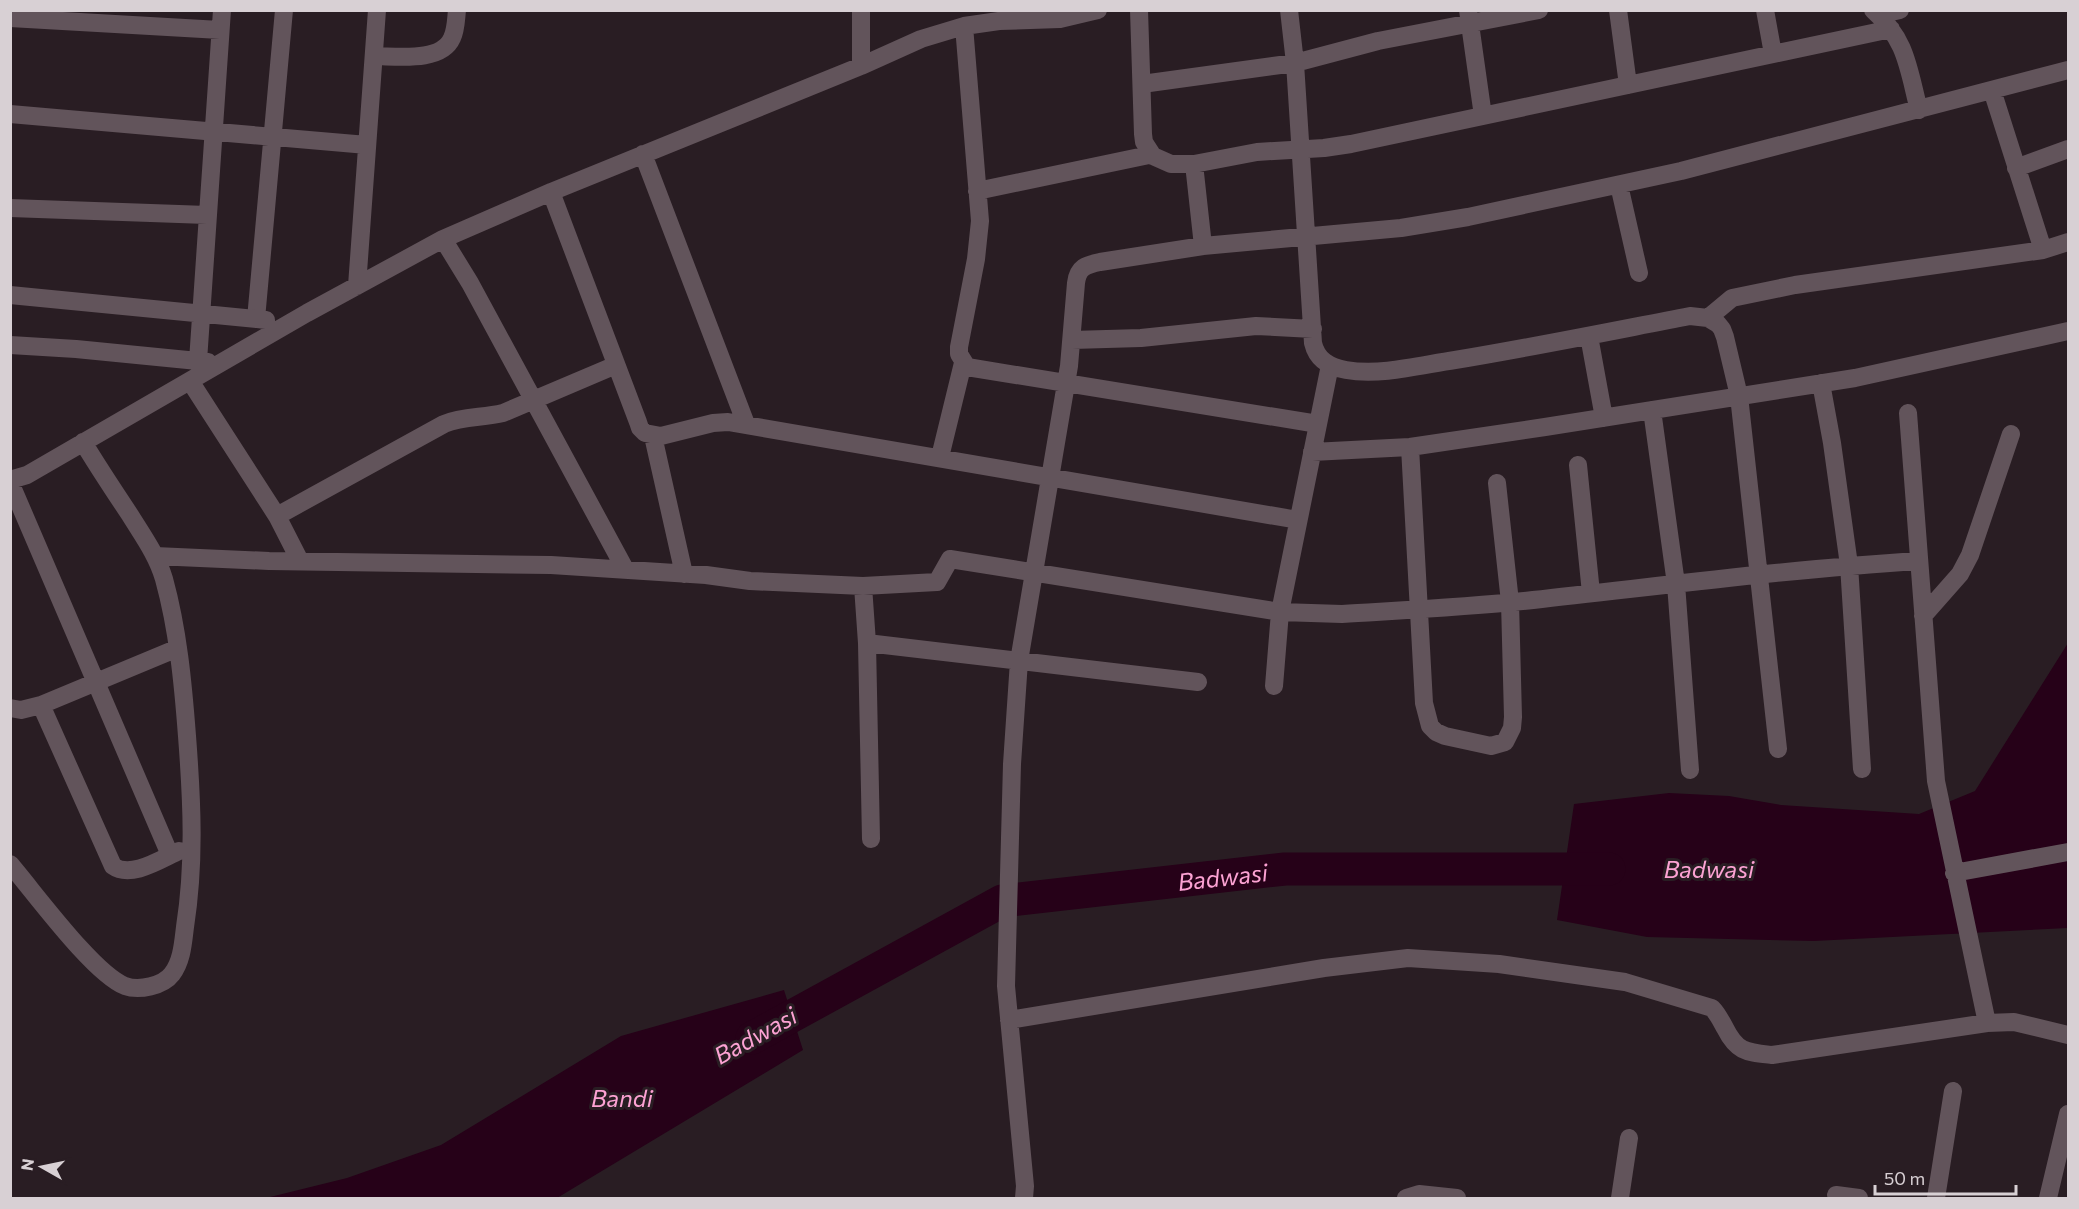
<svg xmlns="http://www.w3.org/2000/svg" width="2079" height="1209" viewBox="0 0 2079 1209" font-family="Commissioner,sans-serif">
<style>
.water{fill:#260118}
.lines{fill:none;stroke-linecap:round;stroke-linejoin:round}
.river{stroke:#260118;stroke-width:33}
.minor{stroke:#62545b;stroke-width:18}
.labels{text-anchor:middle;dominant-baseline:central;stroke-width:6;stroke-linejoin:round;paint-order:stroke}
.water-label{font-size:24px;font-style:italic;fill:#fca2d3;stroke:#291d23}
</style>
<rect width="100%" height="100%" fill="#291d23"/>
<path class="water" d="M2068 643V928L1814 941 1647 937 1557 920 1574 804 1669 793 1729 796 1781 805 1919 814 1975 791Z
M784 990 803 1050 557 1198H266L347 1178 441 1145 621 1036Z"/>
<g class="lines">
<path class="river" id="s1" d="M752 1038 1002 901 1285 869H1609"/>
<path class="minor" d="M1139 10 1143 134 1144 142 1153 156 1171 164H1194L1257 152 1324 148 1351 144 1891 29
M1289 10 1295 63 1313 343C1317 360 1329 367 1346 370 1381 376 1421 365 1455 360 1534 347 1612 331 1690 316L1708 318 1718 324 1722 329 1725 337 1739 396 1778 749
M1468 10 1483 116
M1618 10 1628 85
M1765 10 1773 54
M1873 10C1907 40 1908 68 1919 110
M1878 15 1900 10
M10 18 220 30
M964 26 980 221 976 259 959 347V354L967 367 1318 424
M374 56C396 56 441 63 452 38 456 30 456 19 457 10
M861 66V10
M1142 84 1295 63 1378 41 1539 10
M1992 90 2043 250
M10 114 367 145
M643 154 746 424
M1194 164 1203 246
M2016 168 2068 149
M1619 185 1639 273
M977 191 1149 155 1153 156
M551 192 638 422 640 428 645 433 661 436 713 423 728 422 1298 520
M10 208 207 215
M443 239 470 283 625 569
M357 286 377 10
M10 295 266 320
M1708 318 1732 298 1795 285 2043 250 2068 242
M256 319 284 10
M1589 336 1604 418
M1072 340 1141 338 1256 326 1313 329
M10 345 76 349 208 362
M198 361 222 10
M190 381 277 516 300 561
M1821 383 1832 443 1849 565 1862 769
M1652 410 1676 584 1690 770
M1908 413 1936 781 1987 1023
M653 436 684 574
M1410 447 1424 703 1430 726 1436 732 1445 736 1491 746 1505 742 1512 728 1513 717 1510 602 1497 483
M1312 452 1410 447 1545 427 1855 378 2068 331
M940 457 963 363
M1578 465 1591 593
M10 480 27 475 307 313 443 239 551 192 861 66 921 39 964 26 999 21 1060 19 1098 10
M10 482 170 855
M277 516 444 424C463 416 483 418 503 413L616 365
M155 556 269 561 551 565 706 575 750 581 863 586 937 582 950 559 1280 612 1342 614C1406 610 1470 607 1533 600 1662 586 1790 569 1919 561
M863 586 867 643 871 839
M1923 616 1960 574 1970 555 2011 434
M867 643 1198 682
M1274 686 1280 612 1330 365
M41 705 113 866C131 879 161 859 179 851
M10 708 21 710 41 705 178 648
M10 864C35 893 93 973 125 986 139 991 163 986 172 974 182 961 183 943 185 927 195 863 192 801 187 736 183 683 178 630 164 579 157 555 143 536 130 515 114 491 98 467 83 442
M1954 873 2068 852
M1009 1020 1324 968 1408 958 1499 964 1625 982 1712 1008C1718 1014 1721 1021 1725 1028 1737 1052 1746 1052 1772 1055L1987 1023 2014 1022 2068 1035
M1836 1195 1859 1198
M1024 1198 1025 1186 1006 986 1012 764 1019 661 1069 366 1076 283C1078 267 1086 265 1100 262L1203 246 1401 228 1468 217 1681 171 2068 70
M1406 1198 1419 1194 1457 1198
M1620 1198 1629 1138
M1936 1198 1953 1091
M2048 1198 2068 1114"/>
</g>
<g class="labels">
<g class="water-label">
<text x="1709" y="868">Badwasi</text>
<text stroke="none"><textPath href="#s1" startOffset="507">Badwasi</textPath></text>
<text transform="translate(755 1035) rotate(-29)">Badwasi</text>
<text x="622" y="1097">Bandi</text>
</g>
</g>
<rect width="2079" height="1209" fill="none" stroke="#d8d0d4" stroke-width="24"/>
<g transform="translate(42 1167) rotate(279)" stroke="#291d23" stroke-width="4.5" paint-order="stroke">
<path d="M0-4.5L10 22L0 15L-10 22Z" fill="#d8d0d4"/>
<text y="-9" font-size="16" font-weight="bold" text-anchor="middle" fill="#d8d0d4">N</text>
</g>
<path d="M1875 1185v9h141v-9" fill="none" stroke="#d8d0d4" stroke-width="3"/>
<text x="1884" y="1185" font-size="18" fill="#d8d0d4" stroke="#291d23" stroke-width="4.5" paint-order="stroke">50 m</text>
</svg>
